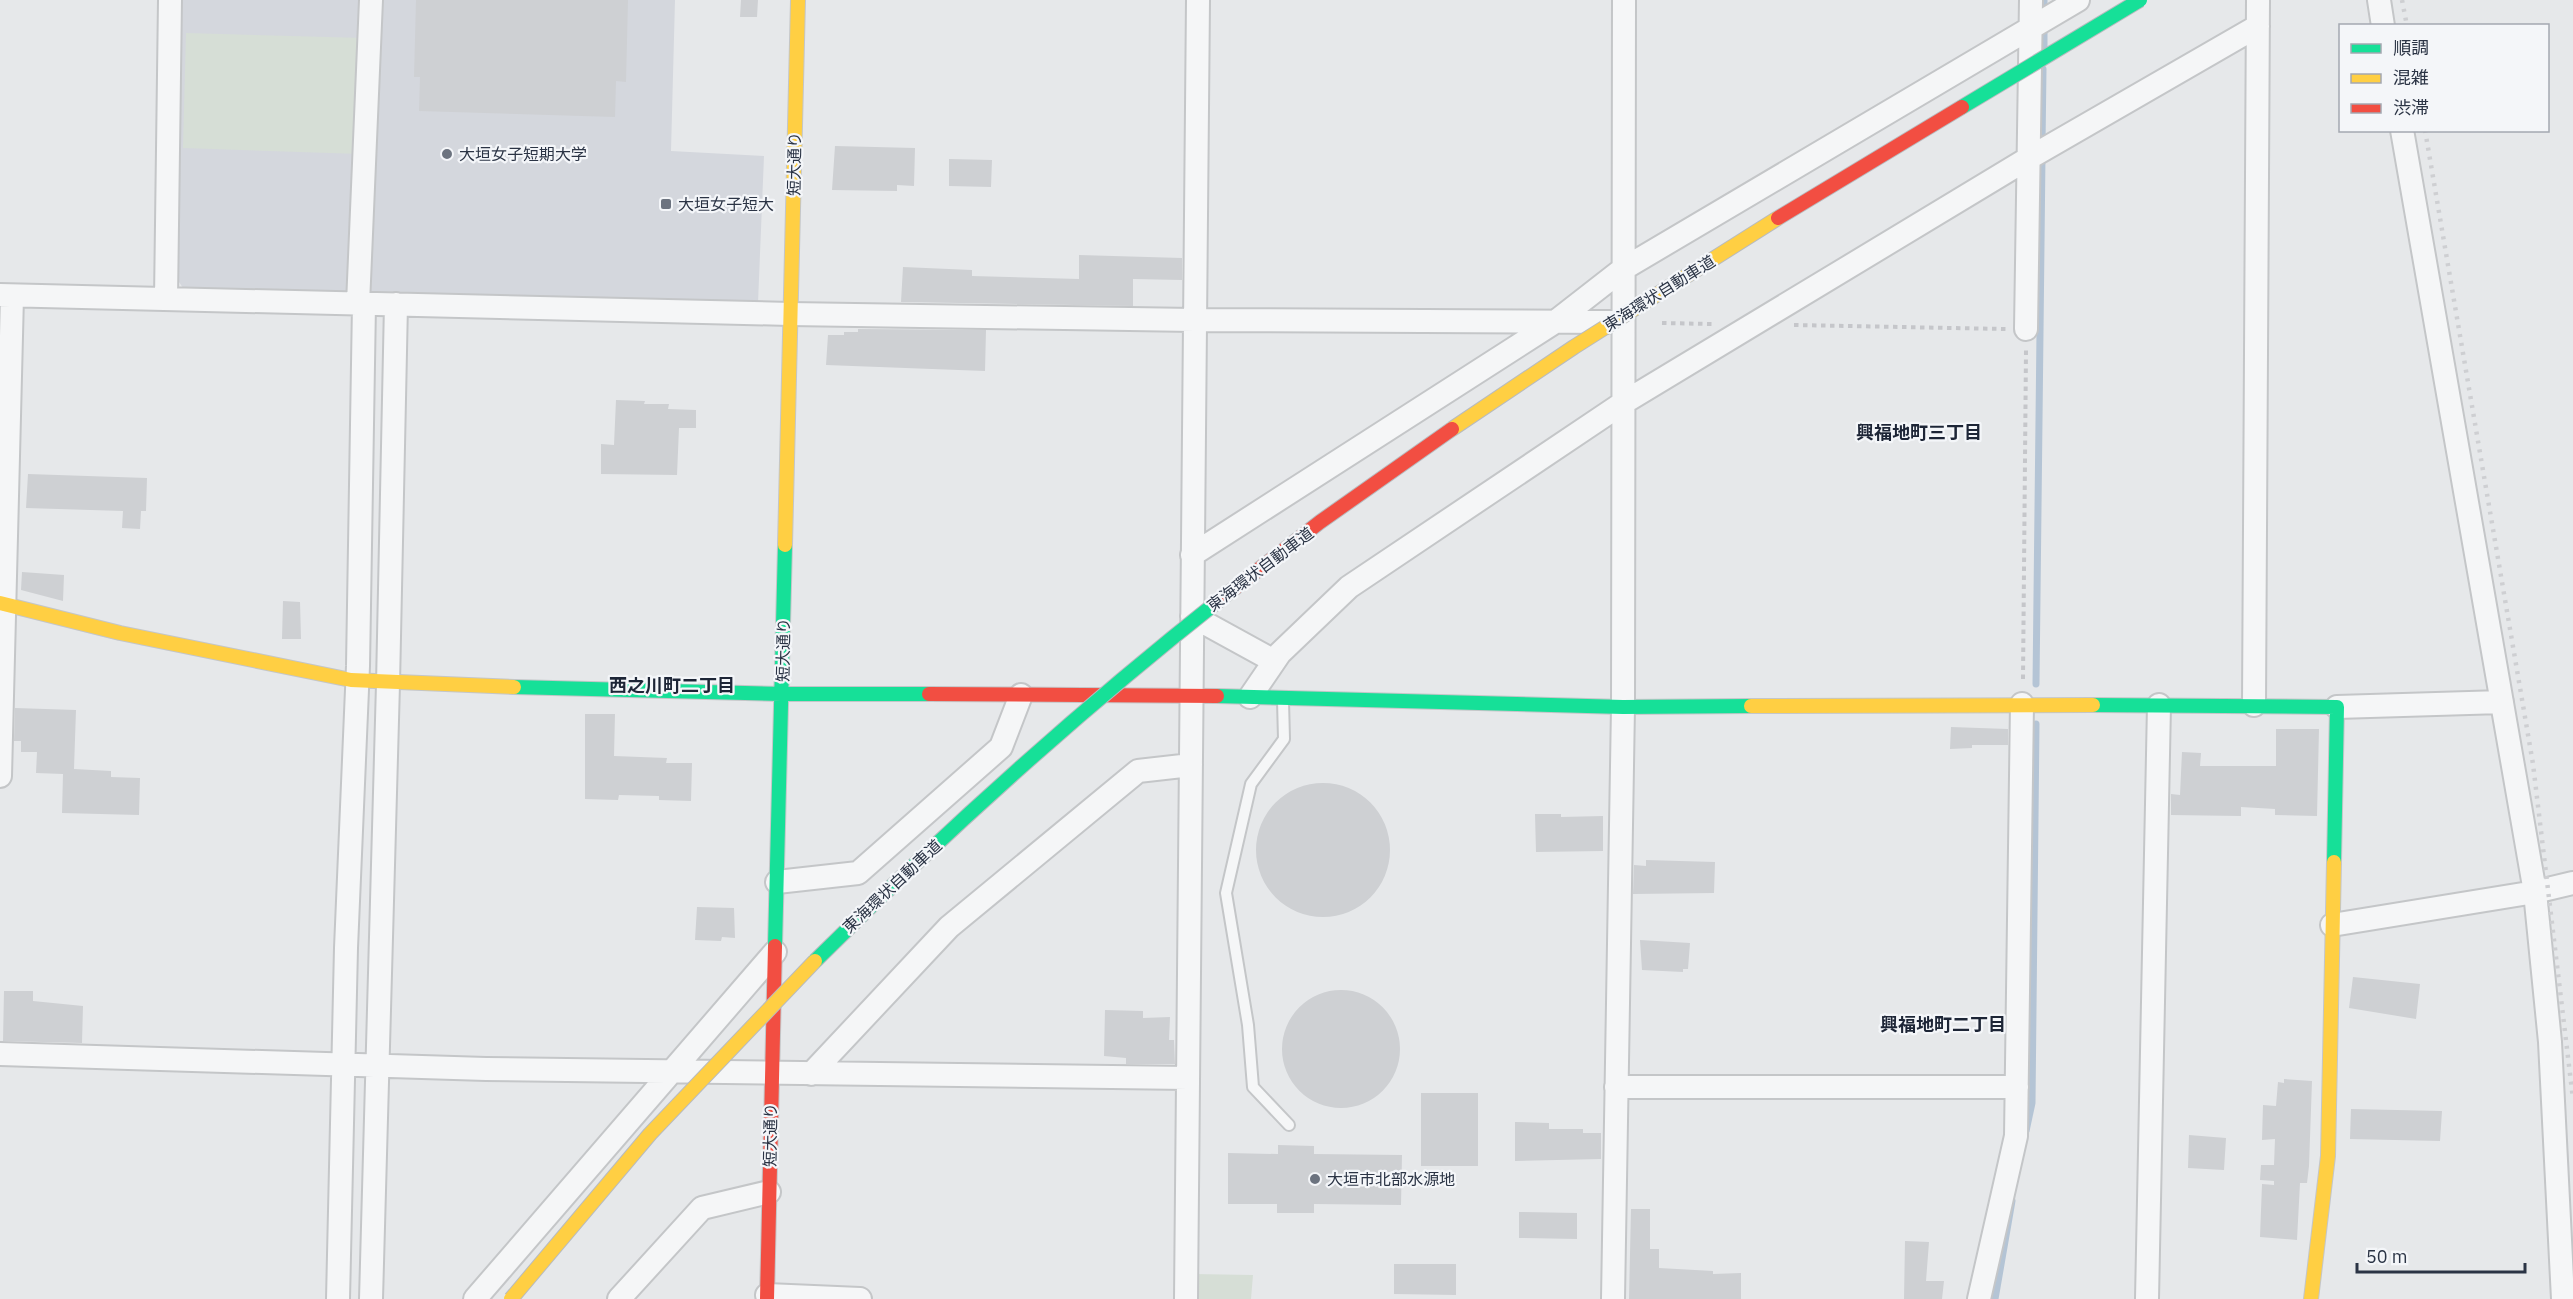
<svg xmlns="http://www.w3.org/2000/svg" width="2573" height="1299" viewBox="0 0 2573 1299" font-family="'IBM Plex Sans','Noto Sans JP',sans-serif">
<style>
.built{fill:#d4d7dd}
.green{fill:#d6ded6}
.lines{fill:none;stroke-linecap:round;stroke-linejoin:round}
.stream{stroke:#b4c4d5;stroke-width:7}
.building{fill:#ced0d3}
.lane-casing{stroke:#c4c6c8;stroke-width:14}
.street-casing{stroke:#c4c6c8;stroke-width:26}
.fast-casing{stroke:#c4c6c8;stroke-width:16}
.slow-casing{stroke:#c4c6c8;stroke-width:16}
.jam-casing{stroke:#c4c6c8;stroke-width:16}
.path{stroke:#c5c6ca;stroke-width:4;stroke-dasharray:4.5 4.5;stroke-linecap:butt}
.lane{stroke:#f5f6f7;stroke-width:10}
.street{stroke:#f5f6f7;stroke-width:22}
.fast{stroke:#16e098;stroke-width:14}
.slow{stroke:#ffcf43;stroke-width:14}
.jam{stroke:#f24e42;stroke-width:14}
.rail{stroke:#cecfd2;stroke-width:4.5;stroke-dasharray:3 6;stroke-linecap:butt}
.fast-bridge-casing{stroke:#b8bbbf;stroke-width:16;stroke-linecap:butt}
.slow-bridge-casing{stroke:#b8bbbf;stroke-width:16;stroke-linecap:butt}
.jam-bridge-casing{stroke:#b8bbbf;stroke-width:16;stroke-linecap:butt}
.fast-bridge{stroke:#16e098;stroke-width:14}
.slow-bridge{stroke:#ffcf43;stroke-width:14}
.jam-bridge{stroke:#f24e42;stroke-width:14}
.poi-dot{fill:#6c737f;stroke:#f4f6f9;stroke-width:2}
.labels{text-anchor:middle;dominant-baseline:central;stroke-width:4.5;stroke-linejoin:round;paint-order:stroke}
.poi-label{font-size:16px;fill:#2b3445;stroke:#f4f6f9;text-anchor:start}
.street-label{font-size:16px;fill:#2b3445;stroke:#f4f6f9}
.neighbourhood-label{font-size:18px;font-weight:bold;fill:#1d2536;stroke:#f4f6f9}
</style>
<rect width="100%" height="100%" fill="#e6e8ea"/>
<path class="built" d="M181 0H675L671 151 764 156 758 303 185 291 173 273Z"/>
<path class="green" d="M186 33 364 38 360 154 183 148Z
M1193 1274 1253 1275 1251 1299H1193Z"/>
<g class="lines">
<path class="stream" d="M2044 46V0
M2042 145 2043 69
M2036 684 2042 156
M2026 1131 2032 1103 2036 724
M1995 1299 2012 1201"/>
</g>
<path class="building" d="M416 0H628L626 82 616 81 615 117 419 111 420 77H414Z
M741 0H758L757 17H740Z
M835 146 915 148 914 186 897 185V191L832 190Z
M949 159 992 160 991 187 949 186Z
M1079 255 1182 258V280L1133 279V306L901 302 903 267 972 270V276L1079 279Z
M858 329 986 330 985 371 826 365 828 335H844V332H858Z
M616 400 645 401 644 404H669L668 409 696 410V428H679L677 475 601 474V444L614 445Z
M28 474 147 478 146 511H141L140 529 122 528 123 511 26 508Z
M22 572 64 575 63 601 21 590Z
M283 601 300 602 301 639H282Z
M15 708 76 710 74 769 111 771V777L140 778 139 815 62 813 63 774 36 773 37 752H21V741H14Z
M585 714H615L614 756 667 758 666 763H692L691 801 659 800V796L619 795 618 800 585 799Z
M1951 727 2008 729V745H1972V748L1950 749Z
M2276 729H2319L2317 816 2275 815V809L2241 807V816L2171 815V794L2180 795 2182 752 2201 753 2200 766H2276Z
M1256 850a67 67 0 1 1 134 0a67 67 0 1 1-134 0Z
M1535 814H1561V817L1603 816V851L1536 852Z
M1646 860 1715 862 1714 893 1633 894 1634 865 1646 866Z
M697 907 734 908 735 938 722 937 721 941 695 940Z
M1640 940 1690 943 1688 969H1683V972L1642 970Z
M2353 977 2420 984 2416 1019 2349 1008Z
M1282 1049a59 59 0 1 1 118 0a59 59 0 1 1-118 0Z
M4 991H33V1001L83 1006 82 1043 3 1041Z
M1105 1010 1143 1011V1018L1170 1017 1169 1040H1174L1175 1064H1126V1058L1104 1056Z
M2284 1079 2312 1081 2309 1166 2307 1183H2300L2297 1240 2260 1237 2262 1184 2274 1185V1181L2260 1180 2261 1165H2274L2275 1139 2262 1140 2263 1105 2276 1106 2278 1082 2284 1083Z
M1421 1093H1478V1166H1421Z
M2351 1109 2442 1111 2440 1141 2350 1139Z
M1515 1122 1549 1123V1129H1583V1133H1601V1159L1515 1161Z
M2189 1135 2226 1138 2224 1170 2188 1168Z
M1278 1145 1314 1146V1154L1402 1155 1401 1205 1314 1204V1213H1277V1204H1228V1153L1278 1154Z
M1631 1209H1650V1249H1659V1268L1713 1271V1274L1741 1273V1299H1629Z
M1519 1212 1577 1213V1239L1519 1238Z
M1905 1241 1929 1242 1926 1281H1944L1942 1299H1904Z
M1394 1264H1456V1295L1394 1294Z"/>
<g class="lines">
<defs>
<path id="lane" d="M1283 701 1284 739 1251 784 1226 893 1248 1025 1253 1087 1289 1125"/>
<path id="street" d="M2379 0 2383 26
M2402 130 2535 892 2550 1042 2563 1299
M0 295 790 314 1194 320 1612 322
M166 299 170 0
M358 304 371 0
M2026 329 2031 0
M1192 555 1555 322 1623 269 2078 0
M1192 616 1274 661
M1250 697 1280 653 1349 587 1623 403 2029 158 2258 26
M2254 705 2258 0
M2337 707 2502 702
M0 776 12 296
M777 882 858 873 1001 747 1021 695
M2332 925 2535 892 2573 883
M0 1054 486 1069 1188 1078
M811 1074 949 927 1138 771 1191 765
M1616 1087H2017
M767 1295 860 1299
M338 1299 346 948 358 666 364 304
M371 1299 388 684 396 304
M475 1299 775 952
M619 1299 702 1208 769 1192
M1186 1299 1198 0
M1613 1299 1623 707 1624 0
M1979 1299 2016 1136 2022 704
M2147 1299 2159 705"/>
<path id="fast" d="M514 687 782 694H929
M1217 696 1623 707 1751 706
M2093 705 2337 707 2334 862
M775 946 785 545"/>
<path id="slow" d="M785 545 798 0
M0 603 120 633 351 680 514 687
M1751 706 2093 705
M2311 1299 2328 1156 2334 862"/>
<path id="jam" d="M929 694 1217 696
M767 1299 775 946"/>
</defs>
<use href="#lane" class="lane-casing"/>
<use href="#street" class="street-casing"/>
<use href="#fast" class="fast-casing"/>
<use href="#slow" class="slow-casing"/>
<use href="#jam" class="jam-casing"/>
<path class="path" d="M1662 323 1712 324
M1794 325 2006 329
M2023 679 2026 350"/>
<use href="#lane" class="lane"/>
<use href="#street" class="street"/>
<use href="#fast" class="fast"/>
<use href="#slow" class="slow"/>
<use href="#jam" class="jam"/>
<path class="rail" d="M2402 0 2407 26
M2425 130 2533 764 2573 1099"/>
<defs>
<path id="fast-bridge" d="M1962 107 2140 0
M815 961C944 833 1079 711 1222 598"/>
<path id="slow-bridge" d="M1452 429 1574 347 1778 218
M511 1299 650 1134 815 961"/>
<path id="jam-bridge" d="M1778 218 1962 107
M1222 598 1320 522 1452 429"/>
</defs>
<use href="#fast-bridge" class="fast-bridge-casing"/>
<use href="#slow-bridge" class="slow-bridge-casing"/>
<use href="#jam-bridge" class="jam-bridge-casing"/>
<use href="#fast-bridge" class="fast-bridge"/>
<use href="#slow-bridge" class="slow-bridge"/>
<use href="#jam-bridge" class="jam-bridge"/>
</g>
<g class="poi-dot">
<circle cx="447" cy="154" r="6"/>
<rect x="660" y="198" width="12" height="12" rx="3"/>
<circle cx="1315" cy="1179" r="6"/>
</g>
<g class="labels">
<g class="poi-label">
<text x="459" y="154">大垣女子短期大学</text>
<text x="678" y="204">大垣女子短大</text>
<text x="1327" y="1179">大垣市北部水源地</text>
</g>
<g class="street-label">
<text transform="translate(794 164) rotate(-89)">短大通り</text>
<text transform="translate(1659 293) rotate(-32)">東海環状自動車道</text>
<text transform="translate(1260 569) rotate(-37)">東海環状自動車道</text>
<text transform="translate(783 650) rotate(-89)">短大通り</text>
<text transform="translate(892 886) rotate(-43)">東海環状自動車道</text>
<text transform="translate(770 1135) rotate(-89)">短大通り</text>
</g>
<g class="neighbourhood-label">
<text x="1919" y="432">興福地町三丁目</text>
<text x="672" y="685">西之川町二丁目</text>
<text x="1943" y="1024">興福地町二丁目</text>
</g>
</g>
<rect x="2339" y="24" width="210" height="108" fill="#f4f6f9" stroke="#a4a8b1" stroke-width="1.5"/>
<rect x="2351" y="44" width="30" height="9" fill="#16e098" stroke="#a4a8b1" stroke-width="1.5"/>
<text x="2393" y="54" font-size="18" fill="#2b3445">順調</text>
<rect x="2351" y="74" width="30" height="9" fill="#ffcf43" stroke="#a4a8b1" stroke-width="1.5"/>
<text x="2393" y="84" font-size="18" fill="#2b3445">混雑</text>
<rect x="2351" y="104" width="30" height="9" fill="#f24e42" stroke="#a4a8b1" stroke-width="1.5"/>
<text x="2393" y="114" font-size="18" fill="#2b3445">渋滞</text>
<path d="M2357 1263v9h168v-9" fill="none" stroke="#2b3445" stroke-width="3"/>
<text x="2366" y="1263" font-size="18" fill="#2b3445" stroke="#f4f6f9" stroke-width="4.5" paint-order="stroke">50 m</text>
</svg>
